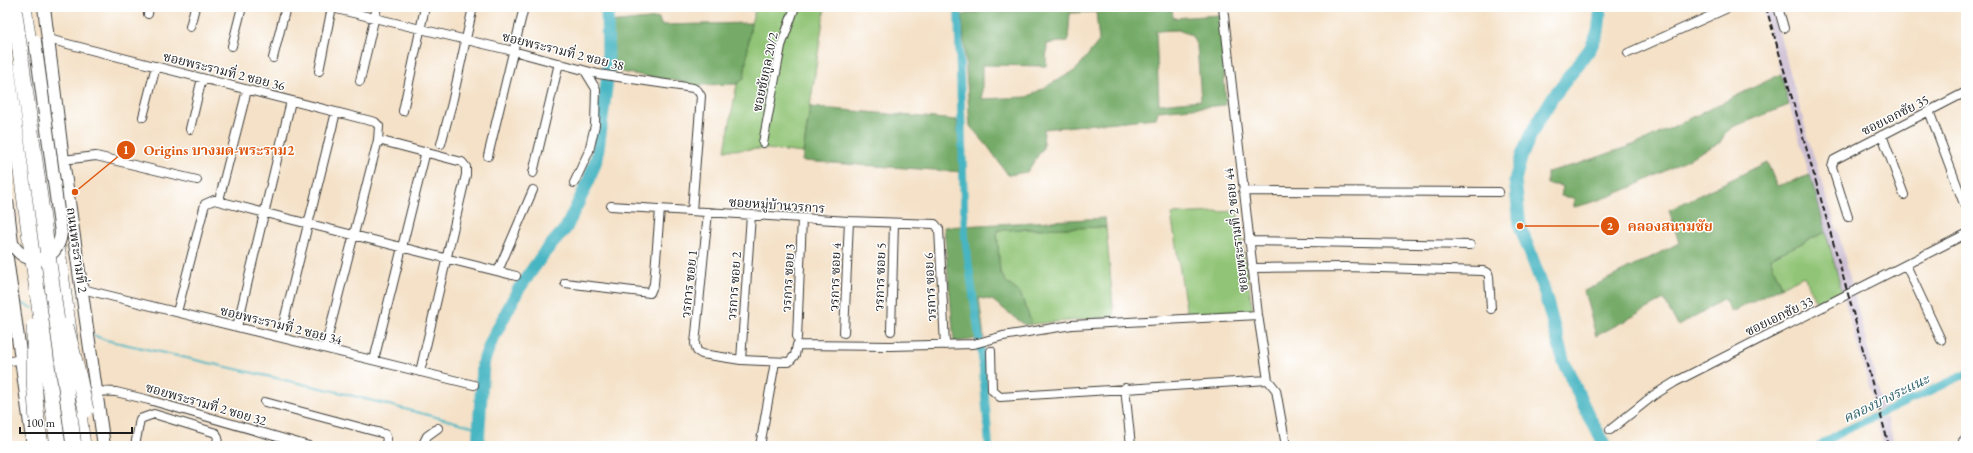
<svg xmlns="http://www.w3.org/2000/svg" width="1973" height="453" viewBox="0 0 1973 453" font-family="'EB Garamond','Noto Serif Thai',serif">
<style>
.industrial{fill:#ccbed3}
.green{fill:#91c476;stroke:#567049}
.forest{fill:#74aa67;stroke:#486342;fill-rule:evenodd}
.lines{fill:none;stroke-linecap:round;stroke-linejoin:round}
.stream{stroke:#47b5c2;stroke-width:2}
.canal{stroke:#47b5c2;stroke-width:8}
.river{stroke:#47b5c2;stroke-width:13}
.street-casing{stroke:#3c3a36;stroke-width:10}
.secondary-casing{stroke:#3c3a36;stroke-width:14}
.highway-casing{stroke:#3c3a36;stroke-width:16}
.street{stroke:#fff;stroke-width:8}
.secondary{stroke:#fff;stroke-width:12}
.highway{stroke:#fff;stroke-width:15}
.rail{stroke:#1c1c1c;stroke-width:2;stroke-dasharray:6 3;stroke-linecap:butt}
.secondary-bridge-casing{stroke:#3c3a36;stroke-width:14;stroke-linecap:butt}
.highway-bridge-casing{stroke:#3c3a36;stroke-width:16;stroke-linecap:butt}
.secondary-bridge{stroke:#fff;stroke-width:12}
.highway-bridge{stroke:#fff;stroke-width:15}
.labels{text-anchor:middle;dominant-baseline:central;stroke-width:3;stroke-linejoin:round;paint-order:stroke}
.street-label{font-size:13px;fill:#1c1c1c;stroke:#fff}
.water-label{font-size:14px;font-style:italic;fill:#2f6167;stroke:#fff}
.leader{fill:none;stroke:#de560d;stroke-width:1.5}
.callout-dot{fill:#de560d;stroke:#fff;stroke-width:1.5}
.mark-label{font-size:12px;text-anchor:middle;font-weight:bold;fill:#fff}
.callout-label{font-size:14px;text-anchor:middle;font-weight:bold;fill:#de560d;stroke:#fff;stroke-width:3;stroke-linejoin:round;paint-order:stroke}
</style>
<rect width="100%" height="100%" fill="#fff"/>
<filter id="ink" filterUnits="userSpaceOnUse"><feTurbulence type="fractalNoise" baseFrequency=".025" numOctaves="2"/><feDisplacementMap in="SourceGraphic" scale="8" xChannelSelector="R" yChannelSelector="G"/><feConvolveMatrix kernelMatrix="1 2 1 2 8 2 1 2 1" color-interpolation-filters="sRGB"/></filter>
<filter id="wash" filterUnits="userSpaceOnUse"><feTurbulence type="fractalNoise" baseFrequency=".012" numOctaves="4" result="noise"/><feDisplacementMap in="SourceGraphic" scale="16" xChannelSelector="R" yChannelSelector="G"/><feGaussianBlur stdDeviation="0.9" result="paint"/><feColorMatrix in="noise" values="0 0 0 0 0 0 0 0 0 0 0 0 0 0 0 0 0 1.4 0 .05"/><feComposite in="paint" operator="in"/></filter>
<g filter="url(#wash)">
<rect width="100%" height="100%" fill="#f4e1c7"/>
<path class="industrial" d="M1762 7H1772L1810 144 1840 239 1883 408 1876 411Z
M1887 418 1895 446H1884L1876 420Z"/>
<path class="green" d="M756 7H825L803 153 767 149 725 150 737 84 744 78 751 23Z
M1237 211 1253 311 1187 315 1171 214Z
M1106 227 1114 317 1032 324 1020 293 1007 283 1000 273 997 230Z
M1826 232 1842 292 1816 302 1804 276 1781 287 1770 258Z"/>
<path class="forest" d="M998 7H1172L1173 18 1220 15 1226 105 1158 111 1156 118 1044 129 1043 148 1027 172 1008 175 989 148 970 126 962 15ZM1096 12 1099 41 1076 70 1027 97 982 99V65L1046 66 1047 44 1068 41 1070 13ZM1178 30 1191 35 1197 46 1201 100 1159 104 1156 31Z
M659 18 661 25 751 23 744 78 737 84 701 85 700 91 682 82 614 71 608 23Z
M1781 74 1789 105 1733 127 1725 133 1721 142C1674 165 1625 196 1574 207V198L1561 196 1563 186 1547 184V172L1578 164 1644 141Z
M810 107 957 120 963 172 802 161Z
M1767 162 1777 186 1810 175 1826 232 1770 258 1781 287 1731 312 1724 299 1678 326 1664 300 1596 336 1584 291 1679 243 1669 210Z
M1105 218 1106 227 997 230 1000 273 1007 283 1020 293 1032 324 1025 325 992 300 979 298 984 338 954 342 944 227Z"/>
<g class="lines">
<path class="stream" d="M18 302 33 308
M93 335 106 340 334 391 479 428"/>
<path class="canal" d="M958 7 965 238 982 358 989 446
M1818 446 1844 431 1966 374"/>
<path class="river" d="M1601 7 1598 32 1590 49 1553 97 1533 130 1522 155 1515 180 1520 226 1543 287 1563 360 1589 417 1606 446
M478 446 483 363 491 342 518 290 544 253 566 228 589 180 597 157 608 73 607 7"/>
</g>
</g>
<g filter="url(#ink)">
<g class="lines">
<defs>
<path id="street" d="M328 7 513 51 598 74 693 88 698 91 701 96 692 211
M1223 7 1258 315 1268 380 1276 390 1286 446
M1778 7 1784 28
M148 14 149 7
M190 27 195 7
M48 39 375 122 379 126 378 140 325 348
M232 46 242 7
M1628 53 1730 7
M273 58 286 7
M319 71 332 7
M360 81 377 7
M403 111 425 7
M1929 111 1964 204
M143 117 156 66
M190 129 202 78
M1882 135 1904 195
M378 140 462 162 466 167V175L420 372
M763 143 781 46 795 7
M441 144 452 103 473 7
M488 156 524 7
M63 160 96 156 197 180
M533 173 559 63
M574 183 589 151 595 125 596 89 585 71
M1243 191 1499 192
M219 200 247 90
M611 206 849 221 935 224 939 229 945 345
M708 212 695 344 697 351 702 354 741 360 789 362 795 355 797 345 890 346 974 344 1003 336 1072 325 1258 315
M1848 217 1832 167 1834 160 1966 92
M1248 241 1470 245
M1906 265 1941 340
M1252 268 1345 267 1483 271 1488 273 1489 277 1491 309
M498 271 533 190
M565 283 650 293 654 284 660 209
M82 289 474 385
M177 312 205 204 214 200 516 276
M237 327 291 101
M891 331 894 223
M844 333 849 221
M280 337 336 112
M797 338 802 218
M991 351 992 390 1000 397 1268 380
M374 360 426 151
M741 360 751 215
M7 362 20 359
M1125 388 1131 446
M96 391 116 392 149 400 309 446
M265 402 385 434 387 439 385 446
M1610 430 1654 395 1675 382 1966 234
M135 446 140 419 154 414 216 433 218 438 216 446
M422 446 427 436 438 428
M760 446 775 362
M1966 446 1963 441 1966 439"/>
<path id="secondary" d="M44 7 63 160 104 446
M7 258 33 446"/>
<path id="highway" d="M24 7 70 338
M76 389 83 446
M37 421 41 446"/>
</defs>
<use href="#street" class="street-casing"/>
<use href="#secondary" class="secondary-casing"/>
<use href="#highway" class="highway-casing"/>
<use href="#street" class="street"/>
<use href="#secondary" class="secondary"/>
<use href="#highway" class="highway"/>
<path class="rail" d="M1766 7 1848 294 1889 446"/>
<defs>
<path id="secondary-bridge" d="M7 201 12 243C26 269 58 263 61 233L35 41"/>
<path id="highway-bridge" d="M14 7 74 446
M7 68 58 446
M34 326V380L37 421
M66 326 79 377 86 410"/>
</defs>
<use href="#secondary-bridge" class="secondary-bridge-casing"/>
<use href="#highway-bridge" class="highway-bridge-casing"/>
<use href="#secondary-bridge" class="secondary-bridge"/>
<use href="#highway-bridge" class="highway-bridge"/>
</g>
</g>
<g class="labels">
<g class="street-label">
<text transform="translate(563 51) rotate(14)">ซอยพระรามที่ 2 ซอย 38</text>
<text transform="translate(224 71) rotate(14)">ซอยพระรามที่ 2 ซอย 36</text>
<text transform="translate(765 72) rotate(-78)">ซอยชัยกูล 20/2</text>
<text transform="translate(1895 115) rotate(-27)">ซอยเอกชัย 35</text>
<text transform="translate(777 205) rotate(4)">ซอยหมู่บ้านวรการ</text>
<text transform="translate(1236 230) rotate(-97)">ซอยพระรามที่ 2 ซอย 44</text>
<text transform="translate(77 250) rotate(82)">ถนนพระรามที่ 2</text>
<text transform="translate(835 277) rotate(-88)">วรการ ซอย 4</text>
<text transform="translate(880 277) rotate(-88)">วรการ ซอย 5</text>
<text transform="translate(788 278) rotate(-87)">วรการ ซอย 3</text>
<text transform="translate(689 284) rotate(-84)">วรการ ซอย 1</text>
<text transform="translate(734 286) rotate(-86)">วรการ ซอย 2</text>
<text transform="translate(930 287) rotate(-93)">วรการ ซอย 6</text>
<text transform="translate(1779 316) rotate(-26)">ซอยเอกชัย 33</text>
<text transform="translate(281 325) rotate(14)">ซอยพระรามที่ 2 ซอย 34</text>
<text transform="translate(206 404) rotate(16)">ซอยพระรามที่ 2 ซอย 32</text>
</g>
<g class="water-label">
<text transform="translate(1886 398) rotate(-26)">คลองบางระแนะ</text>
</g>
</g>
<path class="leader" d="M75 192L126 150M1520 226L1610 226"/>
<g class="callout-dot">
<circle cx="75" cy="192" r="4"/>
<circle cx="1520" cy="226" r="4"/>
<circle cx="126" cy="150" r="10"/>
<circle cx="1610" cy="226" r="10"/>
</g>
<g class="mark-label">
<text x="126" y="154">1</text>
<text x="1610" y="230">2</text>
</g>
<g class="callout-label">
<text x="219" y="155">Origins บางมด-พระราม2</text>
<text x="1670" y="231">คลองสนามชัย</text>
</g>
<rect width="1973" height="453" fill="none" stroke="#fff" stroke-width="24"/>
<path d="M20 427v6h112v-6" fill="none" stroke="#1c1c1c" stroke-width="2"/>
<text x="26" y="427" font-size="12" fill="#1c1c1c" stroke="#ffffff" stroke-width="3" paint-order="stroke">100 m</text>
</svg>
